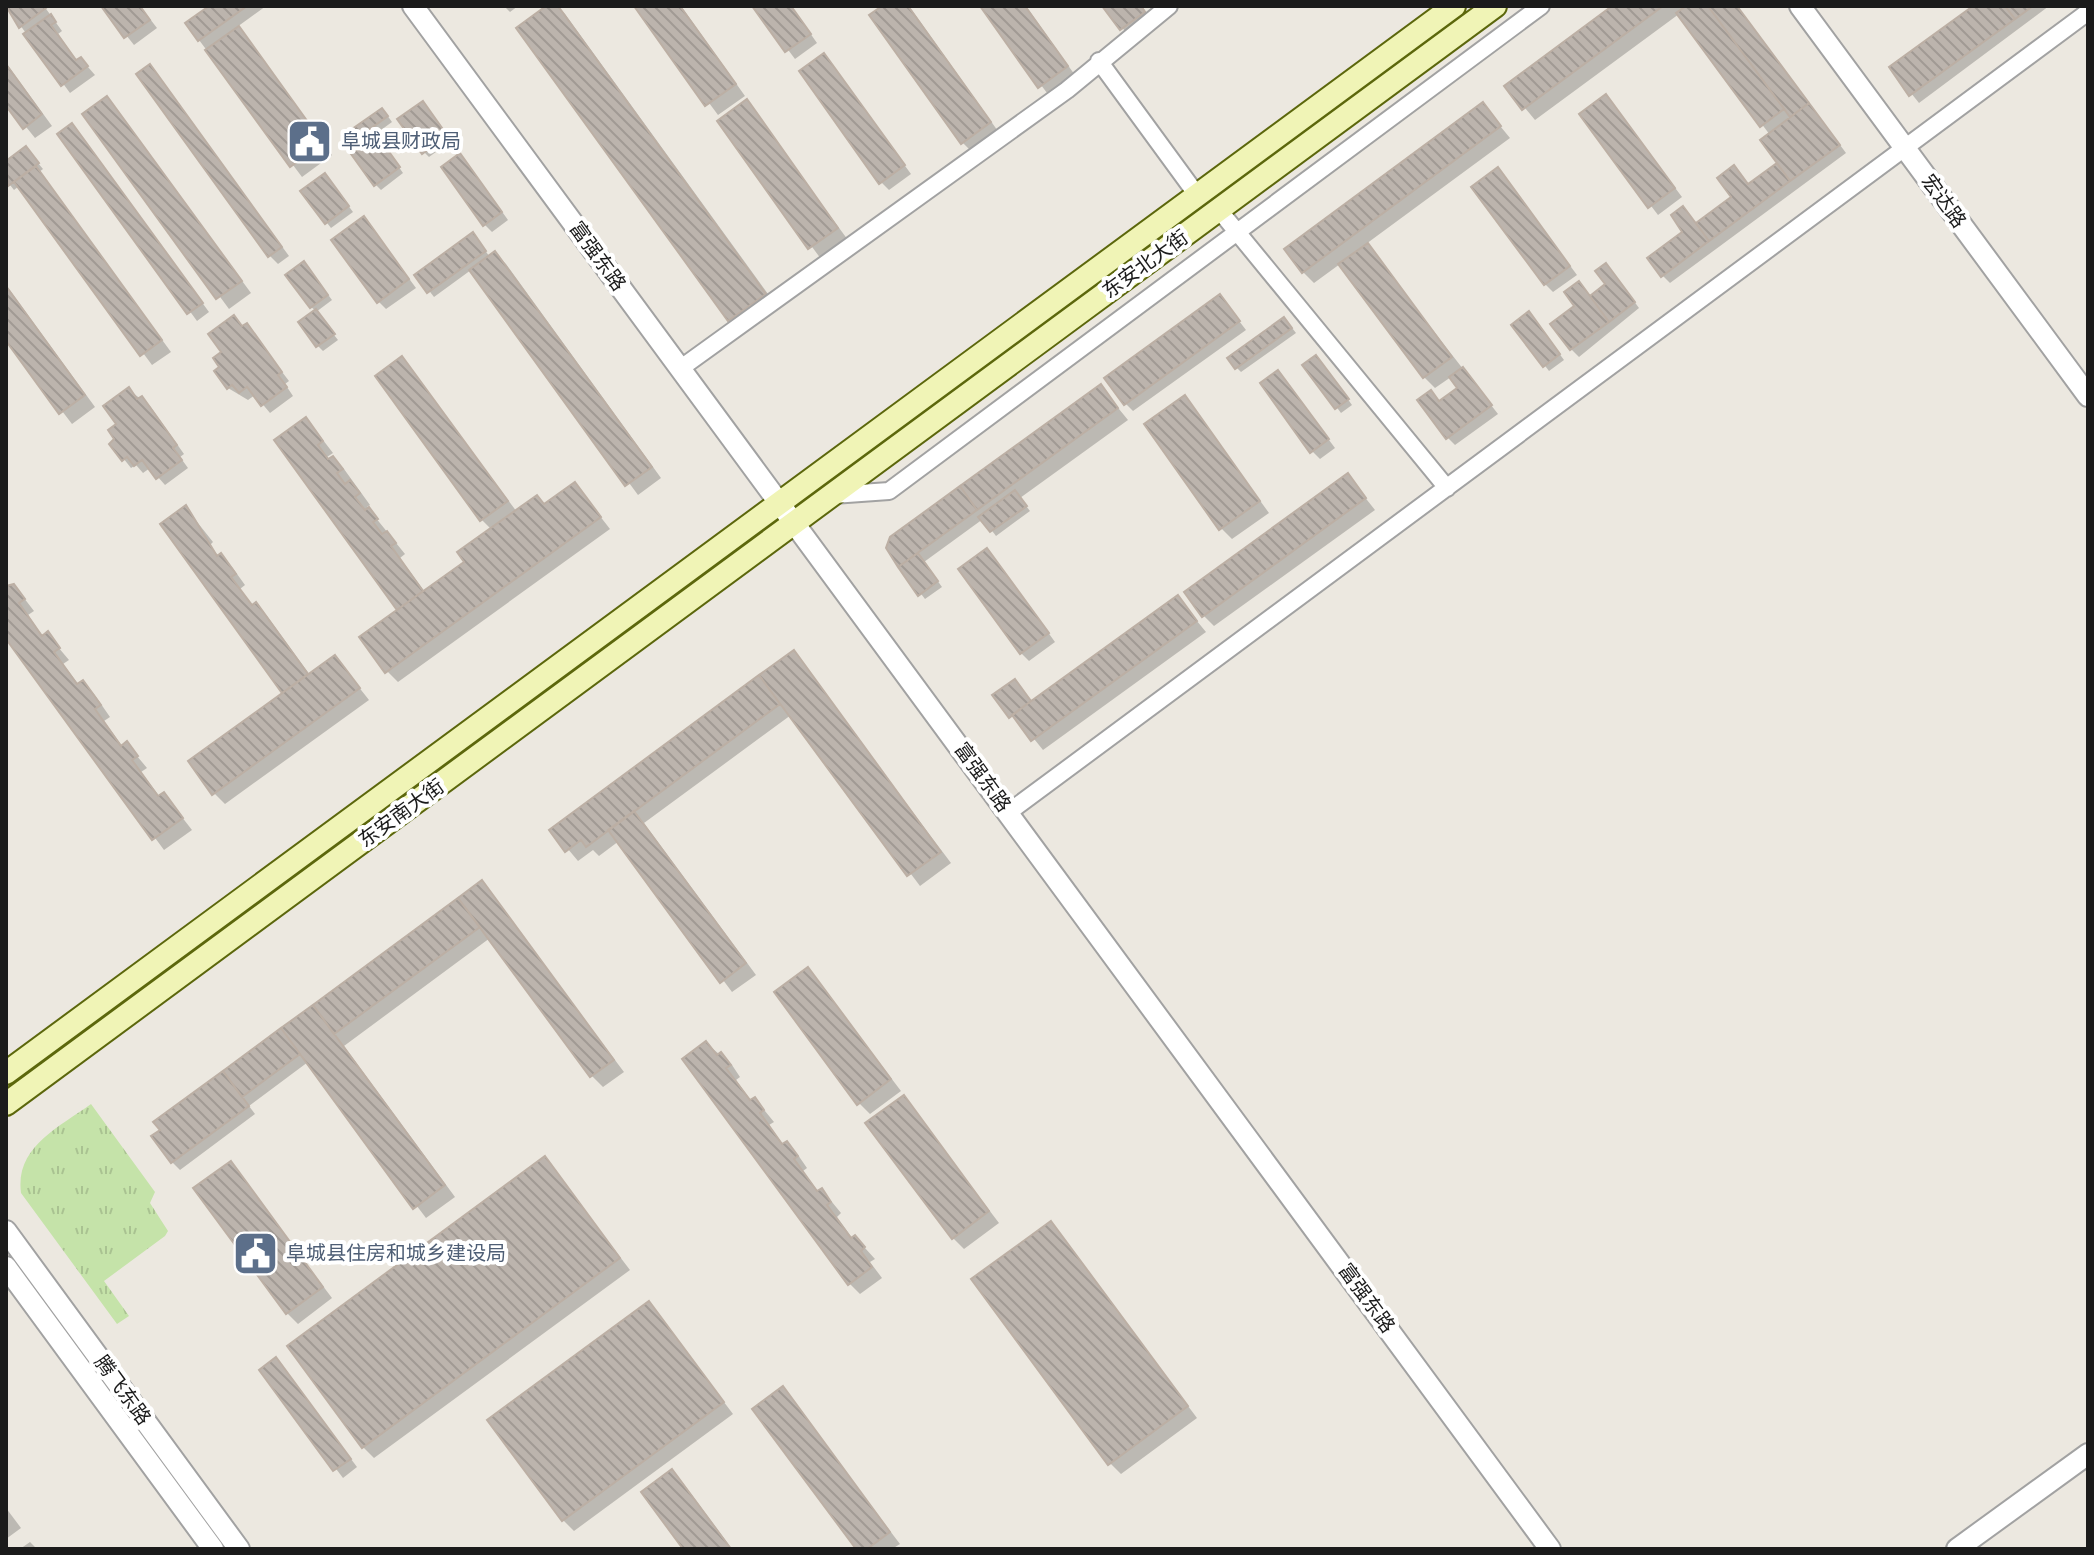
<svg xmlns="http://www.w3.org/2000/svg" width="2094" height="1555" viewBox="0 0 2094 1555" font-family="'DM Sans','Noto Sans SC',sans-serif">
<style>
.grass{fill:url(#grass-tufts)}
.shadow{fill:#0003}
.building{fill:url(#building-back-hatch);stroke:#bcafa4;stroke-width:2}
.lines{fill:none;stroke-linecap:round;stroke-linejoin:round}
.minor-casing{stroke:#a2a2a2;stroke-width:20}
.tertiary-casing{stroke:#a2a2a2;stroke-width:24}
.secondary-casing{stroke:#5c670c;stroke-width:26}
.minor{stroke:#fff;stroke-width:16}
.tertiary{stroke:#fff;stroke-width:20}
.secondary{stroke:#f0f4b6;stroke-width:22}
.labels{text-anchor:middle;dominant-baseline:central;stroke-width:8;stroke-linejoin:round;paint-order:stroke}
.service-label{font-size:20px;fill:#4e5e75;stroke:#fff;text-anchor:start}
.street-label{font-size:20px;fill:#1b1b1b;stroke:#fff}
</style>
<defs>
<pattern id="grass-tufts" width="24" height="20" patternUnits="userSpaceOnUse" patternTransform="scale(2)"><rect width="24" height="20" fill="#c5e3a9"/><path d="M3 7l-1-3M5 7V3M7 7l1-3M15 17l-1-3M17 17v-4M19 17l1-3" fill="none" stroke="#a9c291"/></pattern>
<pattern id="building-back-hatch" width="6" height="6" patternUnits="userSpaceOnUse" patternTransform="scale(2)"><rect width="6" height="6" fill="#bcb4ad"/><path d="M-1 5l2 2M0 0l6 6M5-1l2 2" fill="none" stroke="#a19a94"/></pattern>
</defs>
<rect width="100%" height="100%" fill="#ece8e0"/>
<path class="grass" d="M91 1104 155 1192 150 1203 168 1231 165 1236 104 1281 129 1316 117 1324 21 1193C15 1147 58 1128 91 1104Z"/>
<path class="shadow" d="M6 6H44L62 31 58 34 78 62 81 59 95 75 70 93Z
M103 6H140L157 28 134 45Z
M212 6H266L237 27 332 155 302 177 199 40Z
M504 6H518L510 12Z
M549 6H557L565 14 776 305 741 331 519 28Z
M637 6H681L745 96 718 115Z
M755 6H791L817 43 795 59Z
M885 6H909L1000 134 973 153 962 142Z
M982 6H1026L1077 78 1050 97Z
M1105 6H1142L1155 24 1132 40Z
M1615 6H1737L1846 153 1670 283 1662 275 1685 232 1683 209 1697 224 1733 197 1734 168 1750 186 1780 163 1770 135 1679 14 1535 120 1507 86Z
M1976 6H2049L1919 103 1891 68Z
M824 55 911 174 889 190 881 182Z
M6 63 52 126 35 138 6 102Z
M150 66 289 256 278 264 270 256Z
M1606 96 1682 197 1658 215 1581 114Z
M107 98 251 293 229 309 85 114Z
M746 102 848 240 821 259 719 121Z
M1482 104 1510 138 1366 244 1498 414 1455 445 1447 437 1440 403 1459 389 1451 377 1435 388 1424 377 1340 264 1314 283 1303 272Z
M427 108 451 141 429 157 424 152Z
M387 115 392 122 355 149 345 137Z
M72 125 209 312 197 321 60 134Z
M382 143 403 173 381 190 376 185Z
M26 149 43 169 39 172 171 352 152 365 19 186 14 190 6 180V163Z
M468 164 508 220 492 232 484 224Z
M1505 178 1577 275 1553 292 1545 284Z
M330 181 353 212 331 228 303 192Z
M371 227 416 288 386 309 378 301Z
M477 240 490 257 495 253 506 264 661 478 638 495 471 270 434 297 417 275Z
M309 269 332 300 316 312 338 340 323 351 318 346 316 311 311 307Z
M1611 270 1639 308 1579 357 1571 349 1578 283 1591 297 1608 285Z
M6 285 95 407 72 424 6 338Z
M1220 296 1246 330 1133 411 1125 403Z
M1534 319 1564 360 1549 371 1514 325Z
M1289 324 1296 333 1241 372 1237 368Z
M247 326 289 381 285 384 293 396 270 413 255 395 248 400 228 388Z
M402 358 517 512 545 506 575 484 610 529 398 682 387 671 400 610 277 440 306 420 316 431 333 453 327 457 344 469 370 505 367 507 405 554 400 558 425 592 467 562 492 530 482 520Z
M1321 362 1352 405 1341 413 1305 365Z
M1278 372 1335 448 1320 459 1312 451Z
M1101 387 1128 420 1020 498 1030 511 996 536 983 519 924 562 942 587 925 599 890 553Z
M129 390 150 406 184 454 180 457 188 468 165 485 150 468 143 473 136 465 131 468 112 444 117 440Z
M1185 397 1269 513 1232 539 1221 528Z
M1348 476 1375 510 1214 626 1203 615Z
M186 508 213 542 210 545 219 557 232 567 245 585 240 589 253 606 256 605 267 616 310 675 335 657 369 700 225 804 214 793 285 694 163 525Z
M995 559 1055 642 1029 661 1021 653Z
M6 585 24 598 34 611 28 615 43 637 47 634 69 660 63 664 79 685 83 683 94 694 110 717 104 721 123 747 127 744 147 768 141 772 160 797 164 794 192 830 164 850 6 636Z
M1178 598 1206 632 1043 750 1018 719 1010 716 1019 687 1032 703Z
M793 653 951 863 920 886 791 715 644 823 756 975 732 992 619 841 599 856 593 850 578 861 552 830Z
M482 883 624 1072 603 1087 592 1076 490 938 344 1046 455 1197 426 1218 308 1062 249 1106 255 1114 180 1170 172 1162 162 1131Z
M808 969 901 1091 870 1114 859 1103Z
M706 1043 732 1065 740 1077 736 1080 752 1102 754 1100 765 1111 774 1122 769 1125 784 1146 787 1144 798 1155 807 1168 803 1171 819 1193 821 1191 832 1202 841 1213 837 1217 853 1239 855 1237 875 1259 870 1262 882 1278 860 1294 849 1283Z
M903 1097 999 1223 964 1249 953 1238Z
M545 1159 630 1270 374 1458 363 1447Z
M230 1163 332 1298 298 1324 287 1313Z
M1051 1223 1197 1418 1121 1474 1110 1463Z
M649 1303 733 1414 574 1531 563 1520Z
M276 1359 357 1467 343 1478 261 1370Z
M782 1389 900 1544 892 1549H859Z
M672 1472 683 1483 732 1549H685Z
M6 1508 21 1528 6 1539Z
M30 1542 37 1549H20Z"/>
<path class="building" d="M6 6H45L46 8 19 28Z
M101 6H140L150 20 124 38Z
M209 6H247L198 41 185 23Z
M546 6H558L766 294 728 321 516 28Z
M634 6H680L736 84 705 106Z
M752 6H791L811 34 785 52Z
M882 6H908L991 122 961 144 869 15Z
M980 6H1025L1068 66 1038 88Z
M1102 6H1141L1145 12 1120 30Z
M1612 6H1663L1522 110 1504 86Z
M1686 6H1708L1784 109 1760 127 1676 13Z
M1708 6H1737L1809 103 1790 117Z
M1973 6H2005L2015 19 1909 96 1889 67Z
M2005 6H2033L2015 19Z
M51 14 56 22 51 25 76 60 81 57 88 66 61 86 23 34Z
M239 26 323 143 290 167 205 50Z
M824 53 905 165 879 184 799 71Z
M6 64 42 114 23 129 6 106Z
M150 64 282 247 268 257 136 74Z
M1606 94 1675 188 1648 208 1579 114Z
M107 96 242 281 216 299 82 114Z
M747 99 838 228 808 249 717 121Z
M423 101 447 135 422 154 397 119Z
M1483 102 1501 126 1302 273 1284 249Z
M1809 103 1840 145 1790 181 1760 140Z
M382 108 388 116 348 145 342 136Z
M72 123 203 303 187 314 57 134Z
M377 135 400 167 374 186 351 154Z
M26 146 39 163 8 186 6 161Z
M460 153 502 212 483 226 441 167Z
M1777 163 1790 181 1709 241 1696 223 1731 197 1717 178 1734 165 1748 184Z
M36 166 162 340 140 356 14 182Z
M1498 167 1570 266 1544 285 1471 187Z
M325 173 349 206 325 224 300 191Z
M1683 206 1709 241 1661 277 1647 258 1682 232 1671 215Z
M364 216 409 279 377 303 331 240Z
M473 232 486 251 427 293 414 275Z
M1368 243 1452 357 1423 378 1338 264Z
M495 251 652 467 625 486 469 270Z
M304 261 328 295 310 308 285 275Z
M1606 263 1635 302 1609 322 1590 296 1605 284 1595 271Z
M1579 281 1609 322 1570 350 1550 324 1574 306 1564 292Z
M6 286 85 395 59 414 6 341Z
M1220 294 1240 321 1124 405 1104 378Z
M316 309 335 334 316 347 298 322Z
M1529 311 1560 354 1543 367 1511 325Z
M234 315 242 326 247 323 282 372 278 375 287 387 261 406 247 387 239 393 232 385 227 389 214 371 219 367 213 358 221 352 208 334Z
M1284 317 1292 328 1235 369 1227 358Z
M1316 355 1349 399 1335 409 1302 365Z
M402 356 508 501 480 521 375 376Z
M1463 367 1492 405 1446 439 1417 400 1431 390 1439 401 1457 388 1449 377Z
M1278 370 1329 439 1310 453 1260 383Z
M1101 384 1118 408 977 510 960 486Z
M129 387 137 399 142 396 177 445 173 448 182 460 156 479 142 460 134 466 127 457 122 461 109 444 114 439 108 430 116 424 103 406Z
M1185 395 1260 501 1219 530 1144 424Z
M306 417 323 441 318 445 328 459 333 456 343 469 337 473 345 484 350 480 360 493 355 497 365 510 369 507 378 519 373 522 382 534 387 531 396 543 391 546 423 591 397 610 274 440Z
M1348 473 1366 498 1202 617 1184 592Z
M575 482 601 517 385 673 359 637 464 562 457 552 537 495 544 504Z
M960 486 977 510 898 567 886 548 890 537Z
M1015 490 1027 506 990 532 978 517Z
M186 505 217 556 221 553 236 574 231 577 252 605 256 602 308 674 282 693 160 524Z
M987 548 1049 633 1020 654 958 569Z
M918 553 938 581 918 596 898 567Z
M14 584 25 599 19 603 42 636 48 631 60 648 54 652 77 684 83 680 101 705 95 709 121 746 127 741 138 756 132 760 158 796 164 792 183 818 152 840 6 639V586Z
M1178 595 1197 621 1031 741 1012 715Z
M794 650 941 852 907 876 759 675Z
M335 655 360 688 212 795 188 761Z
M759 675 780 704 586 847 581 840 565 852 549 830Z
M1015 679 1031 701 1009 718 992 695Z
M634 811 746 963 720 983 608 830Z
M482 880 614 1060 590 1077 458 898Z
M458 898 480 927 334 1034 313 1005Z
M808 967 891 1079 857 1105 774 992Z
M313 1005 445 1185 413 1209 281 1028Z
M281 1028 300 1054 242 1097 223 1071Z
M706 1041 717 1055 721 1052 731 1065 726 1068 750 1100 755 1097 764 1110 760 1113 782 1144 787 1141 798 1156 794 1159 817 1191 822 1188 831 1202 827 1205 851 1238 855 1235 865 1247 861 1251 872 1267 848 1285 682 1059Z
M223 1071 249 1106 171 1163 151 1136 160 1130 153 1122Z
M904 1095 989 1211 952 1239 865 1123Z
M545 1156 620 1258 362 1448 287 1346Z
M231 1161 323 1287 286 1314 193 1188Z
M1051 1221 1188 1406 1108 1465 971 1279Z
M649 1301 724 1402 562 1521 487 1420Z
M276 1357 351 1459 333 1471 259 1370Z
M783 1386 890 1532 867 1549H856L752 1409Z
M672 1469 731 1549H683L641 1492Z"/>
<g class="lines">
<defs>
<path id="minor" d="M1099 61 1197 195
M1219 210 1447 488
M681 368 1067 90 1169 6
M833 495 889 491 1541 6
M1009 812 2088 12"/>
<path id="tertiary" d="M413 6 1550 1549
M1800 6 2088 396
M6 1231 239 1549
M6 1267 213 1549
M1957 1549 2088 1454"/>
<path id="secondary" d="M6 1073 1454 6
M6 1104 1495 6"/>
</defs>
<use href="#minor" class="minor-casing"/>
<use href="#tertiary" class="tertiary-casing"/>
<use href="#secondary" class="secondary-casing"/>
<use href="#minor" class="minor"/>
<use href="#tertiary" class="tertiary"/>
<use href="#secondary" class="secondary"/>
</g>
<defs>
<symbol id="civic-square" viewBox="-11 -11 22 22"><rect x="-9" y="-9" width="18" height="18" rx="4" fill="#5c6f8a" stroke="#fff"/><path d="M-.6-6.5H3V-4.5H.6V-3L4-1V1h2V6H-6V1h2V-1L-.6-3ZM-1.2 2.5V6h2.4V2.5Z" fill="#fff"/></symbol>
</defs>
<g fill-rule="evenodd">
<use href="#civic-square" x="284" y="116" width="51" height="51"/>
<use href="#civic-square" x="230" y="1228" width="51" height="51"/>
</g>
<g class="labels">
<g class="service-label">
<text x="341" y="141">阜城县财政局</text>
<text x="286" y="1253">阜城县住房和城乡建设局</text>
</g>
<g class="street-label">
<text transform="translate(1944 201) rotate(54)">宏达路</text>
<text transform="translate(598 256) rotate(54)">富强东路</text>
<text transform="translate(1145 264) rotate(-36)">东安北大街</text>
<text transform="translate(983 777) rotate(54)">富强东路</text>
<text transform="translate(401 813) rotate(-36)">东安南大街</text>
<text transform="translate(1367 1298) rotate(54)">富强东路</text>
<text transform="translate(123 1390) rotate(54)">腾飞东路</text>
</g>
</g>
<rect width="2094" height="1555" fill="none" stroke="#1b1b1b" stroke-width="16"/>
</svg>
